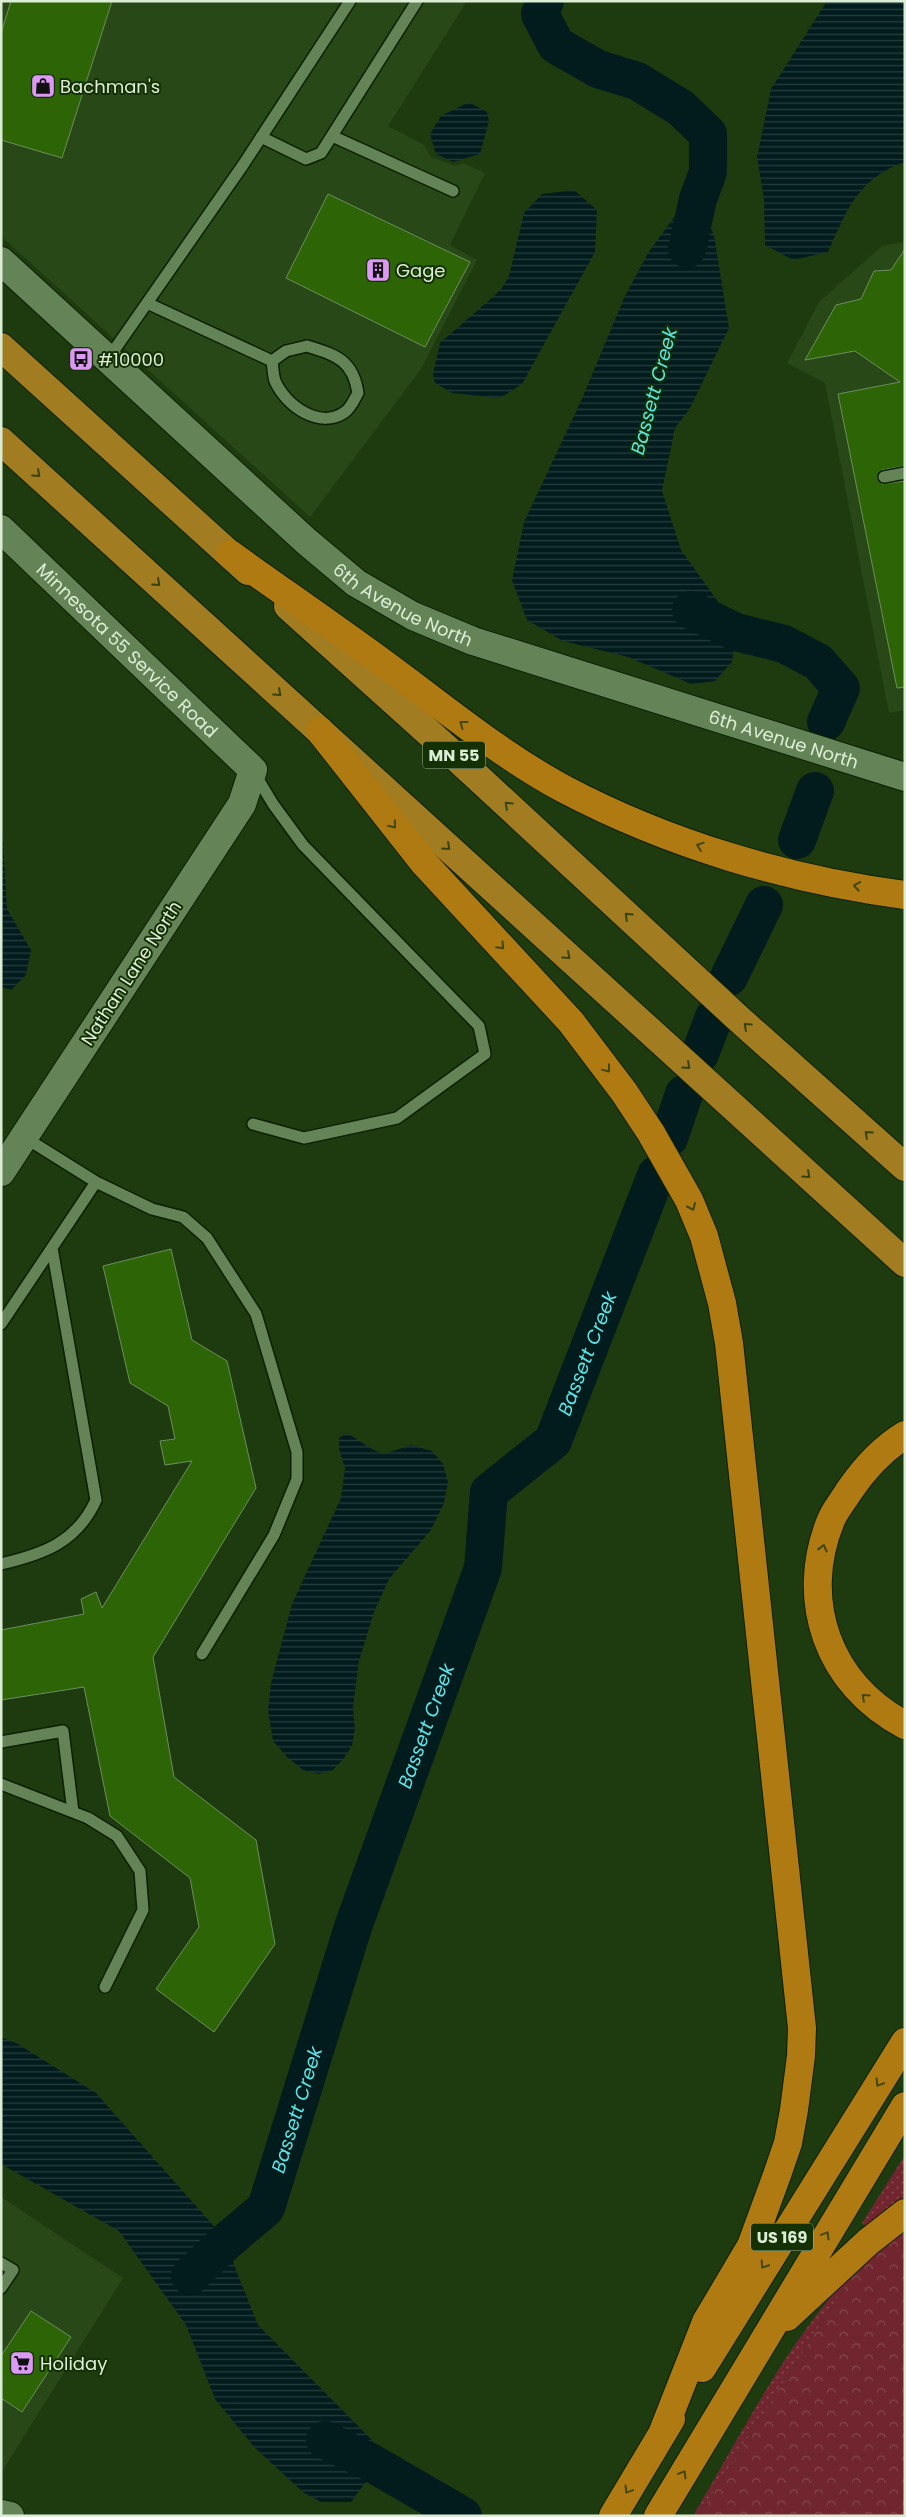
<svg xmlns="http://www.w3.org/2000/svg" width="906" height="2517" viewBox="0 0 906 2517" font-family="Poppins,sans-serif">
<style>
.built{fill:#284817}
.grass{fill:url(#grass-dots)}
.park{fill:url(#park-crowns)}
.water{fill:url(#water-rules)}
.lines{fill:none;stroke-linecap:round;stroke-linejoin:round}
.river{stroke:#021c1d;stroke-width:38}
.building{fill:#2c6406;stroke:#6d8e60}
.service-casing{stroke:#0b2002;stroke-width:14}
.tertiary-casing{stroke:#0b2002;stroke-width:30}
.trunk-casing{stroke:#0b2002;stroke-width:30}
.motorway-casing{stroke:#0b2002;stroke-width:30}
.service{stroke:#648457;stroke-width:11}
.tertiary{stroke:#648457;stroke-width:28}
.trunk{stroke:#a17c20;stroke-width:28}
.motorway{stroke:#b07a12;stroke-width:28}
.oneway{stroke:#37430c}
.oneway2{stroke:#434609}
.labels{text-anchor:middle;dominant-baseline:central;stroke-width:4;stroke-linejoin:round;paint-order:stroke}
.shield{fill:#143005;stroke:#a0b497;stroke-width:1}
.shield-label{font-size:16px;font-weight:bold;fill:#dcedd5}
.poi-label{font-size:18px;fill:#dcedd5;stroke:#143005;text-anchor:start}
.street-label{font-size:18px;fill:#dcedd5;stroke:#143005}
.water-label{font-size:19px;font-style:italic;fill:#5de4e6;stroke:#143005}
</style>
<defs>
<pattern id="grass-dots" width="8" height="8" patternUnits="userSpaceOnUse" patternTransform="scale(1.25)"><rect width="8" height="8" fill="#71262f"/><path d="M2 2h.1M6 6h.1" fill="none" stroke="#85464c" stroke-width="1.8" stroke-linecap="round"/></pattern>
<pattern id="park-crowns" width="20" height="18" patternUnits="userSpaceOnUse" patternTransform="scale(1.25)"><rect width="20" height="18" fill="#71262f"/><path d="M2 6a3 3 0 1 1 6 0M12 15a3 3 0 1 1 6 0" fill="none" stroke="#85464c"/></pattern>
<pattern id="water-rules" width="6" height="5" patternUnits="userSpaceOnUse" patternTransform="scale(1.25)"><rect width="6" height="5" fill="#021c1d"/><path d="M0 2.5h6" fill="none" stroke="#263d3d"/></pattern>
</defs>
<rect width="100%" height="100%" fill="#1e3b10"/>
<path class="built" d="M1 1H467L388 126 424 145 431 157 455 166 463 163 485 173 450 245 477 260 421 369 310 517 1 236Z
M905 242V710L889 713 825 383 787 363 819 302 882 246Z
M1 2197 123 2278 1 2473Z"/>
<path class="grass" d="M905 2155V2204L870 2229 862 2223Z
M858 2266 698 2516H693C744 2430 788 2339 858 2266Z"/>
<path class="park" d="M905 2227V2516H698L858 2266Z"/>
<path class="water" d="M827 1H905V162C858 178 847 210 828 252L793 260 765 245 764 200 757 157 771 89Z
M469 102 487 112 489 121 480 154 453 162 436 154 430 134 441 116Z
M574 190 597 210 595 252 522 384 500 398 452 393 435 383 433 374 440 343 494 296 502 288 509 276 524 213 542 194Z
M694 190 714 235 729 328 689 410 675 428 662 491 681 550 737 628 732 662 715 681 691 684 628 657 563 641 527 620 512 580 524 522 581 401 624 298 648 253Z
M1 810 7 909 31 950 26 975 11 990 1 987Z
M347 1433 372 1449 384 1454 411 1445 432 1451 443 1464 448 1482 444 1503 431 1530 389 1579 374 1612 359 1661 353 1707 355 1729 352 1746 344 1758 333 1770 319 1774 303 1770 287 1757 273 1741 268 1710 271 1683 292 1604 341 1498 345 1468 339 1449V1438Z
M1 2037 18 2044 96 2093 227 2241 236 2270 258 2325 373 2441 368 2479 351 2502H321L304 2493 255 2448 215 2399 186 2325 119 2231 1 2164Z"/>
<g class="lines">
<g class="river">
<path d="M545 1 540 14 556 45 598 69 637 81 681 108 708 134V172L698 199 687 249"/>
<path d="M691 610 736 632 784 644 818 662 841 688 826 722"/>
<path d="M797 840 815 791"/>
<path d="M729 977 764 905"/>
<path d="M700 1054 714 1017"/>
<path d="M669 1138 684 1094"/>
<path id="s1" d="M190 2276 227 2241 266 2208 353 1927 483 1568 489 1492 553 1441 656 1175"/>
<path d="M325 2440 370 2462 463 2516"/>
</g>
</g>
<path class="building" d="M11 1H112L62 158 1 140V33Z
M328 194 470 262 425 347 286 278Z
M905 249V466L882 470 877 478 882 484 905 481V687L897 688 838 394 900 382 855 351 805 360 836 305 861 299 874 271 891 270Z
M171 1249 192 1340 227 1361 256 1488 153 1657 174 1777 256 1840 275 1944 214 2032 156 1989 199 1927 190 1878 110 1816 84 1687 1 1700V1630L84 1614 81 1599 96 1592 102 1608 192 1461 165 1465 160 1441 175 1439 168 1406 130 1383 103 1266Z
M31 2311 71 2337 22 2412 1 2398V2356Z"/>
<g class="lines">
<defs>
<path id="service" d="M332 136 453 191
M261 137 306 159 321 153 417 1
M147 303 272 361
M307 346C336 355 353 360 358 393 355 398 351 408 345 412 320 430 286 406 275 381 273 375 273 367 272 361L286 351Z
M108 359 243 165 350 1
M884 477 905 473
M253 1124 304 1138 397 1118 485 1054 479 1026 303 845 273 804 255 774
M96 1182 152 1209 183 1217 207 1238 256 1314 297 1452V1479L274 1535 202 1654
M1 1324 96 1182 24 1137
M1 1564C44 1554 77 1542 96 1500L52 1248
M1 1742 63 1731 73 1812
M1 1784 88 1818 117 1836 140 1871 143 1910 105 1987
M1 2263 13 2270 1 2288"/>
<g id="tertiary">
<path id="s2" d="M1 261 306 541 356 583 413 616 473 641 905 777"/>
<path id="s3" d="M1 529 253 770 242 804 1 1172"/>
<path d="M1 2514 10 2516"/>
</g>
<path id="trunk" d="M1 347 248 571
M1 441 905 1263
M288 606 447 749 740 1020 905 1167"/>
<path id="motorway" d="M230 554C283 592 337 629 390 668 447 710 501 755 564 789 668 844 789 880 905 895
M320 731 424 863 571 1022 624 1092 651 1133 689 1200 704 1236 722 1303 729 1343 802 2028 801 2056 794 2110 788 2143 777 2175 751 2246 706 2322 662 2434
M905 1435C882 1449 864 1469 849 1491 843 1501 835 1510 831 1520 798 1600 828 1685 905 1725
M787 2317 868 2242 905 2213
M702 2368 905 2042
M613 2516 671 2419
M658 2516 905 2106"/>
</defs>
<use href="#service" class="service-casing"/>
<use href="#tertiary" class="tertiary-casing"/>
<use href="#trunk" class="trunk-casing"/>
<use href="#motorway" class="motorway-casing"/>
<use href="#service" class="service"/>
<use href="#tertiary" class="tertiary"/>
<use href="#trunk" class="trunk"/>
<use href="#motorway" class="motorway"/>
</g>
<defs><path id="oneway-chevron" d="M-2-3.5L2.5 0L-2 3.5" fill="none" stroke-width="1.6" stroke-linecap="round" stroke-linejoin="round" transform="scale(1.25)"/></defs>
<g class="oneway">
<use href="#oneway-chevron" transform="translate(37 474) rotate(42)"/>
<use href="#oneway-chevron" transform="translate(157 583) rotate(42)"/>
<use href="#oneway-chevron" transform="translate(278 693) rotate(42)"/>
<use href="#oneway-chevron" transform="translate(508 805) rotate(-137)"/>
<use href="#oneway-chevron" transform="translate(447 847) rotate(42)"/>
<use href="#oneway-chevron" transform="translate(628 916) rotate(-137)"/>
<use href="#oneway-chevron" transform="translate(567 956) rotate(42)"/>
<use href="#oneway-chevron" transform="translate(747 1026) rotate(-138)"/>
<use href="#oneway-chevron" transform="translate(687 1066) rotate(42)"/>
<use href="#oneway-chevron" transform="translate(868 1134) rotate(-138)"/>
<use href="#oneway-chevron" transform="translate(807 1175) rotate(42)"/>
</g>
<g class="oneway2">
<use href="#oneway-chevron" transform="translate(463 724) rotate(-143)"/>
<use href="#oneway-chevron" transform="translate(393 825) rotate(51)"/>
<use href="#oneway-chevron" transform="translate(700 846) rotate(-161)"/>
<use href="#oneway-chevron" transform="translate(857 886) rotate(-170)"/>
<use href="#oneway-chevron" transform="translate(501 946) rotate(47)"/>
<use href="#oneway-chevron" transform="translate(607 1069) rotate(53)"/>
<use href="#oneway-chevron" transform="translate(692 1207) rotate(66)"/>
<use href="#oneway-chevron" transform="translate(823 1548) rotate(-76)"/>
<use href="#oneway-chevron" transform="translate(865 1697) rotate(-138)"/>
<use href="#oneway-chevron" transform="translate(879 2083) rotate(122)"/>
<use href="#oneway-chevron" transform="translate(826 2235) rotate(-59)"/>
<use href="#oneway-chevron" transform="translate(764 2265) rotate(122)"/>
<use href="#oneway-chevron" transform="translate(683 2474) rotate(-59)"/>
<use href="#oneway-chevron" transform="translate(628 2490) rotate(121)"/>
</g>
<defs>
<symbol id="shop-square" viewBox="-11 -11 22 22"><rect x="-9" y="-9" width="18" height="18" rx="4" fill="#dc99f4" stroke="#143005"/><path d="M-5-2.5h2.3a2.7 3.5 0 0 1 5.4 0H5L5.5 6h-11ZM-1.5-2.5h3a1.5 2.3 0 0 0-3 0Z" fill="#111"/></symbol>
<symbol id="building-square" viewBox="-11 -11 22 22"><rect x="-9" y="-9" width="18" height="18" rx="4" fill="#dc99f4" stroke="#143005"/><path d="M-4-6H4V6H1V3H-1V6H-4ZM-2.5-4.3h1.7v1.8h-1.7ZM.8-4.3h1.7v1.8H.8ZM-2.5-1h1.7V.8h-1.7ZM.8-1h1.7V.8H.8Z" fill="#111"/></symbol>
<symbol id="bus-square" viewBox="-11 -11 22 22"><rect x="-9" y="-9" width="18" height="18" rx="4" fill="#dc99f4" stroke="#143005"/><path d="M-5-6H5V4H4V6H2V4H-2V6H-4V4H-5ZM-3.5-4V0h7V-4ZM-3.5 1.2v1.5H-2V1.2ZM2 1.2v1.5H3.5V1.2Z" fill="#111"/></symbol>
<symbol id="supermarket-square" viewBox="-11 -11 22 22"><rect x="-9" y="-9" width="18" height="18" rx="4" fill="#dc99f4" stroke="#143005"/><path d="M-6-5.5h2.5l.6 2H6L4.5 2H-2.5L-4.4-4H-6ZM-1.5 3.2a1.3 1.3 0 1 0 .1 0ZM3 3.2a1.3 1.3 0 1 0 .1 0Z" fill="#111"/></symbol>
</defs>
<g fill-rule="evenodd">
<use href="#shop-square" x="29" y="72" width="28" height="28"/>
<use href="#building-square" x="364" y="256" width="28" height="28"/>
<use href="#bus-square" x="67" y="345" width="28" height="28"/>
<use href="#supermarket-square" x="8" y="2349" width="28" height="28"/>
</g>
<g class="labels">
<g class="shield">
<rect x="423" y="741.5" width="62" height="27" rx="4"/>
<rect x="751" y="2223.5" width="62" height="27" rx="4"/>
</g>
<g class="shield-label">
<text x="454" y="755">MN 55</text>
<text x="782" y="2237">US 169</text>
</g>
<g class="poi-label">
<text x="60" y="86">Bachman's</text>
<text x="396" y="270">Gage</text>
<text x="98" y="359">#10000</text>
<text x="40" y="2363">Holiday</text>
</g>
<g class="street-label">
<text stroke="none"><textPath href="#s2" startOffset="531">6th Avenue North</textPath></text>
<text stroke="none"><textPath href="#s3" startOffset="175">Minnesota 55 Service Road</textPath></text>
<text stroke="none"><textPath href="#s2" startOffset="936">6th Avenue North</textPath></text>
<text transform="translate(131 973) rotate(-57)">Nathan Lane North</text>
</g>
<g class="water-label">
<text transform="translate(654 391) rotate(-75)">Bassett Creek</text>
<text stroke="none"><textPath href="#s1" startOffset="1030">Bassett Creek</textPath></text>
<text stroke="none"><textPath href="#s1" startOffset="610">Bassett Creek</textPath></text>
<text stroke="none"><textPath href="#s1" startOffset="205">Bassett Creek</textPath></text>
</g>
</g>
<rect width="906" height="2517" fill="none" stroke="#dcedd5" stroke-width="5"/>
</svg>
